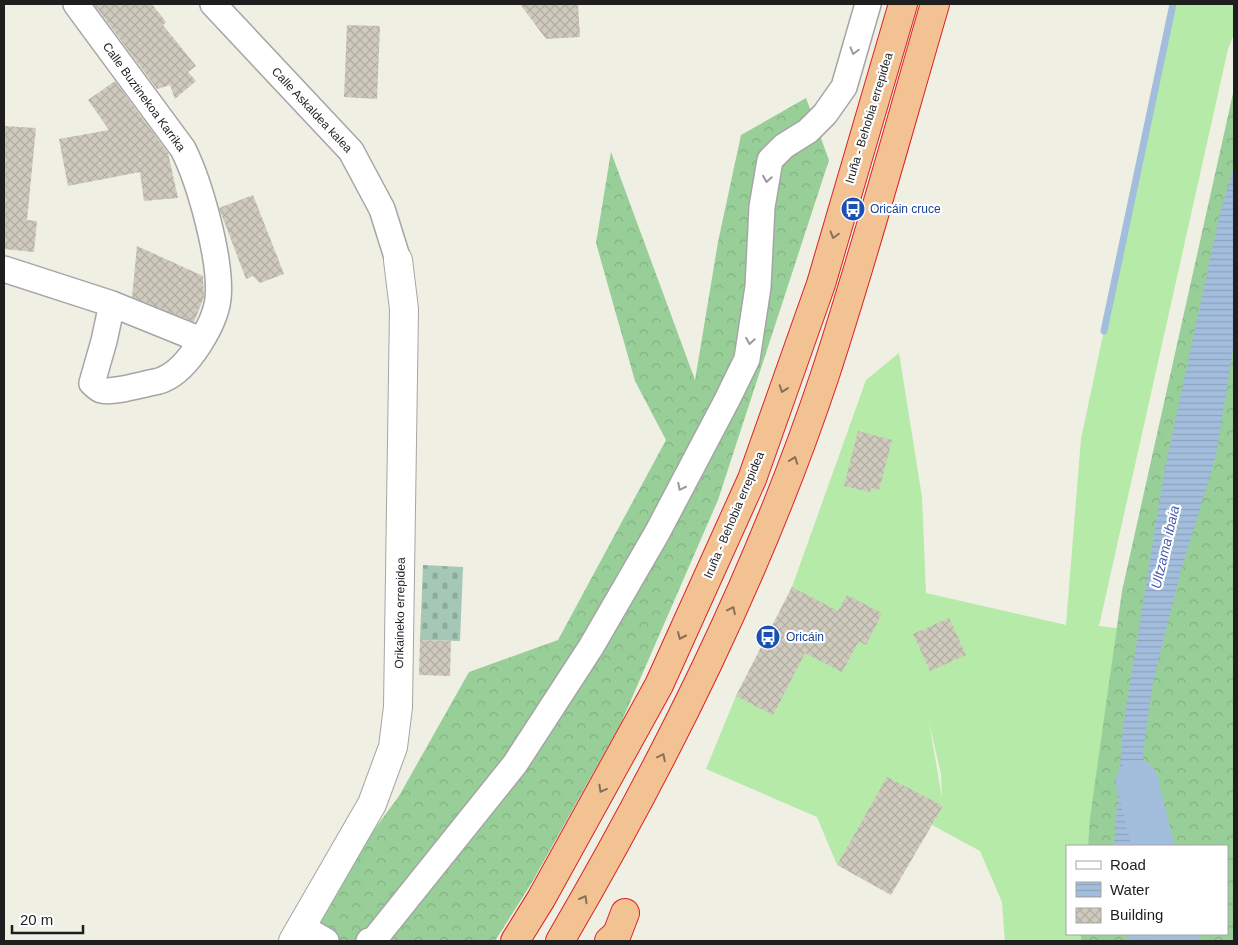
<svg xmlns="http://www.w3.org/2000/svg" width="1238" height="945" viewBox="0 0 1238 945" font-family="Arial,sans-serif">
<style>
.grass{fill:#b5eaa8;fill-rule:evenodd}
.forest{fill:url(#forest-crowns)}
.cemetery{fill:url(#cemetery-stones)}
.water{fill:url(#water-rules)}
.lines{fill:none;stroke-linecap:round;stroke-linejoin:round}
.stream{stroke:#a3bedd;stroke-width:7}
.river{stroke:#a3bedd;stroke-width:42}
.building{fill:url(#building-cross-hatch)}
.minor-casing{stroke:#a5a5a5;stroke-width:28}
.tertiary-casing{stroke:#a5a5a5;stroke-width:30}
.trunk-casing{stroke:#dc2229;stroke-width:30}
.minor{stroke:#fff;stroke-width:25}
.tertiary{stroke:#fff;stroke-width:28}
.trunk{stroke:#f2c292;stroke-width:28}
.oneway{stroke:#9a9a9a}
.oneway2{stroke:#887058}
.labels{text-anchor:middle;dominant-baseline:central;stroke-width:4.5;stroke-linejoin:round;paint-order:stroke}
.street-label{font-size:12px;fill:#1e1e1e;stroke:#fff}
.transit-label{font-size:12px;fill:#164399;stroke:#fff;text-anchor:start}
.water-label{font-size:14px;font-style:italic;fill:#495dae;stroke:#fff}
</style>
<defs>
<pattern id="forest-crowns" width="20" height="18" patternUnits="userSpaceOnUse" patternTransform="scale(1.25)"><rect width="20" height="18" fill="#98cf98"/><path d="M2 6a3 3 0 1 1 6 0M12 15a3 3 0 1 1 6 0" fill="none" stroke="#83b183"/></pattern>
<pattern id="cemetery-stones" width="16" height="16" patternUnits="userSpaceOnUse" patternTransform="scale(1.25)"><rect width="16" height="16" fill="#a4c8b5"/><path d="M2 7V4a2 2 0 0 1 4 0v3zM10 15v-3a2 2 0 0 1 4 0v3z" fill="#8dab9b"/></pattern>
<pattern id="water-rules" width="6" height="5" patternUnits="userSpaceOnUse" patternTransform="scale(1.25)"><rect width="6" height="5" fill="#a3bedd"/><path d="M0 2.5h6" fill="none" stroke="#8ca3bd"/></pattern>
<pattern id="building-cross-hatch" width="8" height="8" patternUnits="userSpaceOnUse" patternTransform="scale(1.25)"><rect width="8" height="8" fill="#cfcabd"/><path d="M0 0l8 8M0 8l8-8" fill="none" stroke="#b1ada2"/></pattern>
</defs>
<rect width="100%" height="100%" fill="#efefe3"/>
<path class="grass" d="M1173 4H1234V34L1228 49 1099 626 1117 628 1088 846H1067V934H1081V941H1005L1002 902 980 851 932 825 943 806 887 778 837 865 817 817 706 769 736 696 792 587 866 380 899 353 922 497 926 593 1066 625 1081 439ZM929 722 941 774 942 799V798Z"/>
<path class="forest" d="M1234 89V941H1081V934H1227V846H1088L1090 818 1122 591Z
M806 98 829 160 718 500 621 723 531 884 495 941H278L302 927 399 796 469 672 558 640 666 440 635 381 596 243 611 152 695 380 718 242 741 135Z"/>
<path class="cemetery" d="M423 565 463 567 460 641 420 640Z"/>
<path class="water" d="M1234 167V343L1216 456 1180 574 1153 682 1143 752 1153 846H1114L1123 727 1164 473 1220 213Z
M1127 934H1176L1178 941H1129Z"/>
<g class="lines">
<path class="stream" d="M1104 331 1173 4"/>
<path class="river" d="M1137 781 1153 846
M1176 934 1178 941"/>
</g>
<path class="building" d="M94 4H152L166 22 163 25 196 66 188 72 196 81 175 99 170 85 157 89Z
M520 4H578L580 37 546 39Z
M347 25 380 26 377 99 344 97Z
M115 81 168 153 178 198 144 201 140 172 68 186 59 139 109 130 88 100Z
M4 126 36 128 27 220 37 221 34 252 4 249Z
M253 195 284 274 260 283 253 276 246 279 219 208Z
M137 246 203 276 204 297 194 322 132 297Z
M858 431 892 440 879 490 871 488 870 492 844 486Z
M792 587 838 611 847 595 882 613 866 645 859 641 842 672 805 653 773 715 736 696Z
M949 618 966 655 930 671 913 634Z
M420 640 451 641 450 676 419 675Z
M887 777 943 806 891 895 837 865Z"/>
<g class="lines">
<defs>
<path id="minor" d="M76 4 183 149C200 183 222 261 218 299 215 324 188 369 164 379 159 382 152 382 146 384 137 386 110 393 101 390 98 389 94 385 92 383L104 341 112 304
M213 4 351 151 382 209 398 260
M4 269 112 304 201 340
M302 927 326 941
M369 941H373L515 764 591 647 657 533 727 400 747 359 758 287 762 207 770 160 784 146 808 131 825 114 844 87 868 4"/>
<path id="tertiary" d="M293 941 372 804 393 747 398 707 404 309 398 260"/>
<path id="trunk" d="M515 941 541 899 659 685 752 479 821 284 903 4
M560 941C665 761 759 573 825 375 865 253 899 127 935 4
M609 941 617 934 625 913"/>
</defs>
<use href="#minor" class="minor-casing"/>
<use href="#tertiary" class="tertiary-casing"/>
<use href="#trunk" class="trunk-casing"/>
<use href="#minor" class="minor"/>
<use href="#tertiary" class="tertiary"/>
<use href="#trunk" class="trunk"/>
</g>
<defs><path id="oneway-chevron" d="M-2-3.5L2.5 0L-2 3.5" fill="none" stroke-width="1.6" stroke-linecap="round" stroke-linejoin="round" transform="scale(1.25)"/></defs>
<g class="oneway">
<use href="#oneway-chevron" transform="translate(854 51) rotate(106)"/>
<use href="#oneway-chevron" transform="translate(767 179) rotate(99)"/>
<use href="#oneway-chevron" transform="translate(750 341) rotate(99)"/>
<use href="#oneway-chevron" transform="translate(681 487) rotate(117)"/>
</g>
<g class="oneway2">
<use href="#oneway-chevron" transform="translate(834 235) rotate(106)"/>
<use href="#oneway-chevron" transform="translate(783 389) rotate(109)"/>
<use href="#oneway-chevron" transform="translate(794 460) rotate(-70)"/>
<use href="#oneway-chevron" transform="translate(732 610) rotate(-65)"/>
<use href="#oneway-chevron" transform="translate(681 636) rotate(114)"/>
<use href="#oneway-chevron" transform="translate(662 757) rotate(-64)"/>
<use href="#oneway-chevron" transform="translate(602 789) rotate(119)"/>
<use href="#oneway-chevron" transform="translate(584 899) rotate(-60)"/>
</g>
<defs>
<symbol id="bus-disc" viewBox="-11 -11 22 22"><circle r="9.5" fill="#1a4fb4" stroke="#fff"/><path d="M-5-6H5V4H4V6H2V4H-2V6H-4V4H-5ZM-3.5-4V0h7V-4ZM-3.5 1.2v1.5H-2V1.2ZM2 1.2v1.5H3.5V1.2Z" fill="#fff"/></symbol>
</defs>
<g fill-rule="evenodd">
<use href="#bus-disc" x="839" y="195" width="28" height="28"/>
<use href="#bus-disc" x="754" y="623" width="28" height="28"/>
</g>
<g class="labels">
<g class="street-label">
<text transform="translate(144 97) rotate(54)">Calle Buztinekoa Karrika</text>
<text transform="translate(312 110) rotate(47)">Calle Askaldea kalea</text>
<text transform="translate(869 118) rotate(-73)">Iruña - Behobia errepidea</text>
<text transform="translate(734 515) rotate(-67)">Iruña - Behobia errepidea</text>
<text transform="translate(400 613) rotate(-89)">Orikaineko errepidea</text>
</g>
<g class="transit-label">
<text x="870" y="209">Oricáin cruce</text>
<text x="786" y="637">Oricáin</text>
</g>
<g class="water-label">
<text transform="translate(1165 547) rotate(-77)">Ultzama ibaia</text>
</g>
</g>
<rect width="1238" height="945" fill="none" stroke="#1e1e1e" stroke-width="10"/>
<rect x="1066" y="845" width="162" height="90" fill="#ffffff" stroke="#a5a5a5"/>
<rect x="1076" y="861" width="25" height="8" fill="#ffffff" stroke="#a5a5a5"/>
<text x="1110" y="870" font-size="15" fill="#1e1e1e">Road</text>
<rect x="1076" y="882" width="25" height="15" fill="url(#water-rules)" stroke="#a5a5a5"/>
<text x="1110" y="895" font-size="15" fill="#1e1e1e">Water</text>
<rect x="1076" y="908" width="25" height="15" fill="url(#building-cross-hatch)" stroke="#a5a5a5"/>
<text x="1110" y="920" font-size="15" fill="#1e1e1e">Building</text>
<path d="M12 925v8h71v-8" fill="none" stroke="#1e1e1e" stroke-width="2.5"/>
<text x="20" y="925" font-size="15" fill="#1e1e1e" stroke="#ffffff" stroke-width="4" paint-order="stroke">20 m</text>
</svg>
